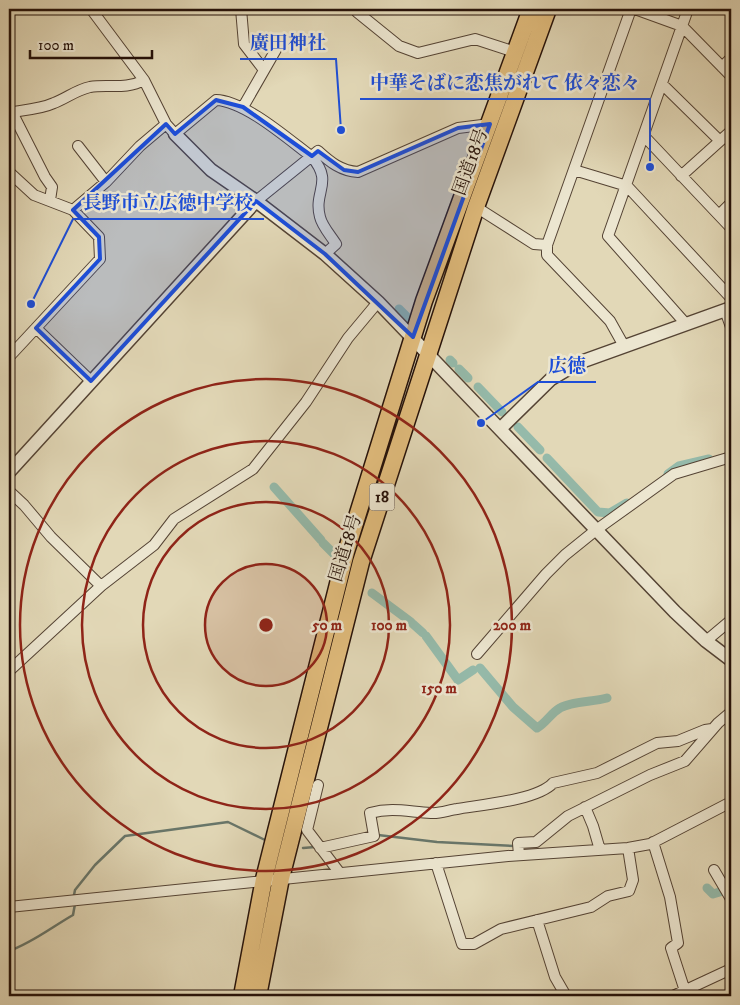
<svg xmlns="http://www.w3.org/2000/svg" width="740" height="1005" viewBox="0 0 740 1005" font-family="'IM FELL DW Pica','Noto Serif JP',serif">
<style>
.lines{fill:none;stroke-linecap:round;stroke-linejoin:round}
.stream{stroke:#68766a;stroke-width:2.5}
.canal{stroke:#95baaa;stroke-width:9}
.minor-casing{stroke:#544334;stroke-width:12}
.tertiary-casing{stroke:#544334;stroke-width:15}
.trunk-casing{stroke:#251109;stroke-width:19}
.minor{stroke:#ece6d0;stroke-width:10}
.tertiary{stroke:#ece6d0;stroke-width:12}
.trunk{stroke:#e1bc7c;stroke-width:16}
.marked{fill:#1d4ed8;fill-opacity:0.2;stroke:#1d4ed8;stroke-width:4;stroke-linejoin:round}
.ring{fill:none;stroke:#8f2418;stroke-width:2.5}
.labels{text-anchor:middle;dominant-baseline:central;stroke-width:5;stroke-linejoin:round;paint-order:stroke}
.shield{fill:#ece6d0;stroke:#615145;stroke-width:1}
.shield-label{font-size:16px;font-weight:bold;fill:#251109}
.street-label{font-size:18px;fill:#251109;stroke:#ece6d0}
.centre{fill:#8f2418;stroke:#ece6d0;stroke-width:2.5}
.ring-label{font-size:15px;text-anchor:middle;font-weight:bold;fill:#8f2418;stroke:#ece6d0;stroke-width:5;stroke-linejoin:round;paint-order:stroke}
.leader{fill:none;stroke:#1d4ed8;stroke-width:2}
.callout-dot{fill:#1d4ed8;stroke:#ece6d0;stroke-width:2}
.callout-label{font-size:19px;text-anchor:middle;font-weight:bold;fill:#1d4ed8;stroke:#ece6d0;stroke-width:5;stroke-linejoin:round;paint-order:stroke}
</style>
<rect width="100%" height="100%" fill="#e2d8b7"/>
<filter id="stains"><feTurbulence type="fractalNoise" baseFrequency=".004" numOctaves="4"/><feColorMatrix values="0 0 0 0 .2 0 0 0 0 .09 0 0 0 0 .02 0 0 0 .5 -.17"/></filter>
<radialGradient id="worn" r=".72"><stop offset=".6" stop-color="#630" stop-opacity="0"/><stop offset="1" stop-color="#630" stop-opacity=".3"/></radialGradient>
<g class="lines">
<path class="stream" d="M378 835 437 842 515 846
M303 848 315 847
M74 895 75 890 95 865 125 836 228 822 265 840
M9 951C32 943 52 927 73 915L75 904"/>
<path class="canal" d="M399 309 408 318
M450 360 453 363
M459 369 468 378
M478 387 502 412
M518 427 540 450
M547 458 598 512 610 513 627 503
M668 474 679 466 709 459
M274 487 321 540
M323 543 336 556
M372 593 411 622
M413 624 423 633
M426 636 458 680 473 670
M480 668 513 707 537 728C546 723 551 713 560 708 571 701 593 702 607 698
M707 888 713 894 723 891"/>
<defs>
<path id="minor" d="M91 9 144 80 166 124 175 134 216 100C245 101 288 139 312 157 334 183 313 191 320 217 322 226 331 236 336 244L325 254
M241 9 244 44 264 70
M356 9 357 12 399 46 418 53 475 39 515 52
M635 9 682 26 731 76
M722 67 731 58
M662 84 720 141
M243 107 282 39
M9 109 12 112C25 110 41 109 54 103 67 98 76 90 90 87 108 84 126 90 144 80
M12 112 45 177 52 187 50 200
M644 136 731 228
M574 170 627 186 731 298
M9 172 34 195 73 210 99 237 100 259 9 357
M681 176 731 131
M106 182 140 146 166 124
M256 201 318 151C330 162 341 171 358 172L458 128 490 124
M476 207 534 244 547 245
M73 210 106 182 78 146
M719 215 731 203
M725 310 731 327
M686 324 608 236 688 9
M36 328 91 381
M624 346 610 321 547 255V245L631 9
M9 491 24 505 51 537 101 586
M706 641 731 620
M477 654 546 574 565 555 596 530 674 474 731 457
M9 671 101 586 154 545 174 519 253 469 306 402 348 338 378 302
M318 785 307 830 339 872
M585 807 593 826 600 850
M653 842 670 897 678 943 671 948 685 991
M320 848 374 836 370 813C392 807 409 812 431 813 439 814 449 810 457 809 480 805 538 800 553 783L597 773 657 743 678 741 705 730 712 729
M519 855 518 843 536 842 568 816 650 775 685 761 718 723 731 712
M436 863 462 944H474L501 929 591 907 608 896 629 891 633 880 628 848
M714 870 731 899
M9 907 508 856 628 848 650 844 731 802
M537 920 555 977 566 996
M673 996 731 969"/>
<path id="tertiary" d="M175 134 211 170 256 201 325 254 378 302 675 612 706 641 731 660
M500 429 551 379 578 363 731 308
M9 472 256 201"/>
<path id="trunk" d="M242 996 264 879 346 552 424 301 531 9
M258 996 281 878 361 562 476 207 548 9"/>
</defs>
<use href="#minor" class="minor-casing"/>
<use href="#tertiary" class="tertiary-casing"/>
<use href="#trunk" class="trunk-casing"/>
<use href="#minor" class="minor"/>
<use href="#tertiary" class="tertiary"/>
<use href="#trunk" class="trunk"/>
</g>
<path class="marked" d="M216 100 243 107 312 156 318 151 344 170 358 172 458 128 490 124 413 337 325 254 256 201 91 381 36 328 100 259 99 237 73 210 166 124 175 134Z"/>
<circle cx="266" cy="625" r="61" fill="#8f2418" fill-opacity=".12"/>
<g class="ring">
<circle cx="266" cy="625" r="61"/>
<circle cx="266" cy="625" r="123"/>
<circle cx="266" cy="625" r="184"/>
<circle cx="266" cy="625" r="246"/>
</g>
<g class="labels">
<rect class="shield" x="369.5" y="483.5" width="25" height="27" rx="4"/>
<g class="shield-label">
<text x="382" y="497">18</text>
</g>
<g class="street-label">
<text transform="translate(471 162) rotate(-70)">国道18号</text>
<text transform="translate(346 548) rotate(-73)">国道18号</text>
</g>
</g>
<circle cx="266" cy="625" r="8" class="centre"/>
<g class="ring-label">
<text x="327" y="630">50 m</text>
<text x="389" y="630">100 m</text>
<text x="512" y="630">200 m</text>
<text x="439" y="693">150 m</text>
</g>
<path class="leader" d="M341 130L336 59H240M650 167L650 99H360M31 304L73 219H264M481 423L538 382H596"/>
<g class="callout-dot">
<circle cx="341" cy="130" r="5"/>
<circle cx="650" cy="167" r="5"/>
<circle cx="31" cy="304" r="5"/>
<circle cx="481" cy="423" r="5"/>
</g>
<g class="callout-label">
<text x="288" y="49">廣田神社</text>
<text x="505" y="89">中華そばに恋焦がれて 依々恋々</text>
<text x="168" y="209">長野市立広徳中学校</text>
<text x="567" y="372">広徳</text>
</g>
<rect width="740" height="1005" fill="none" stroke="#e2d8b7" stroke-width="30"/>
<rect x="10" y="10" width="720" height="985" fill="none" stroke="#251109" stroke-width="2.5"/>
<rect x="15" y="15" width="710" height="975" fill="none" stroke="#251109"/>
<path d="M30 50v8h122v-8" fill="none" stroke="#251109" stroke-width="2.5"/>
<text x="38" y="50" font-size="15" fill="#251109" stroke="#ece6d0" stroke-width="4" paint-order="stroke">100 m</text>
<rect width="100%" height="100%" filter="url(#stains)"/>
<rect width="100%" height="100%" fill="url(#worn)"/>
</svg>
